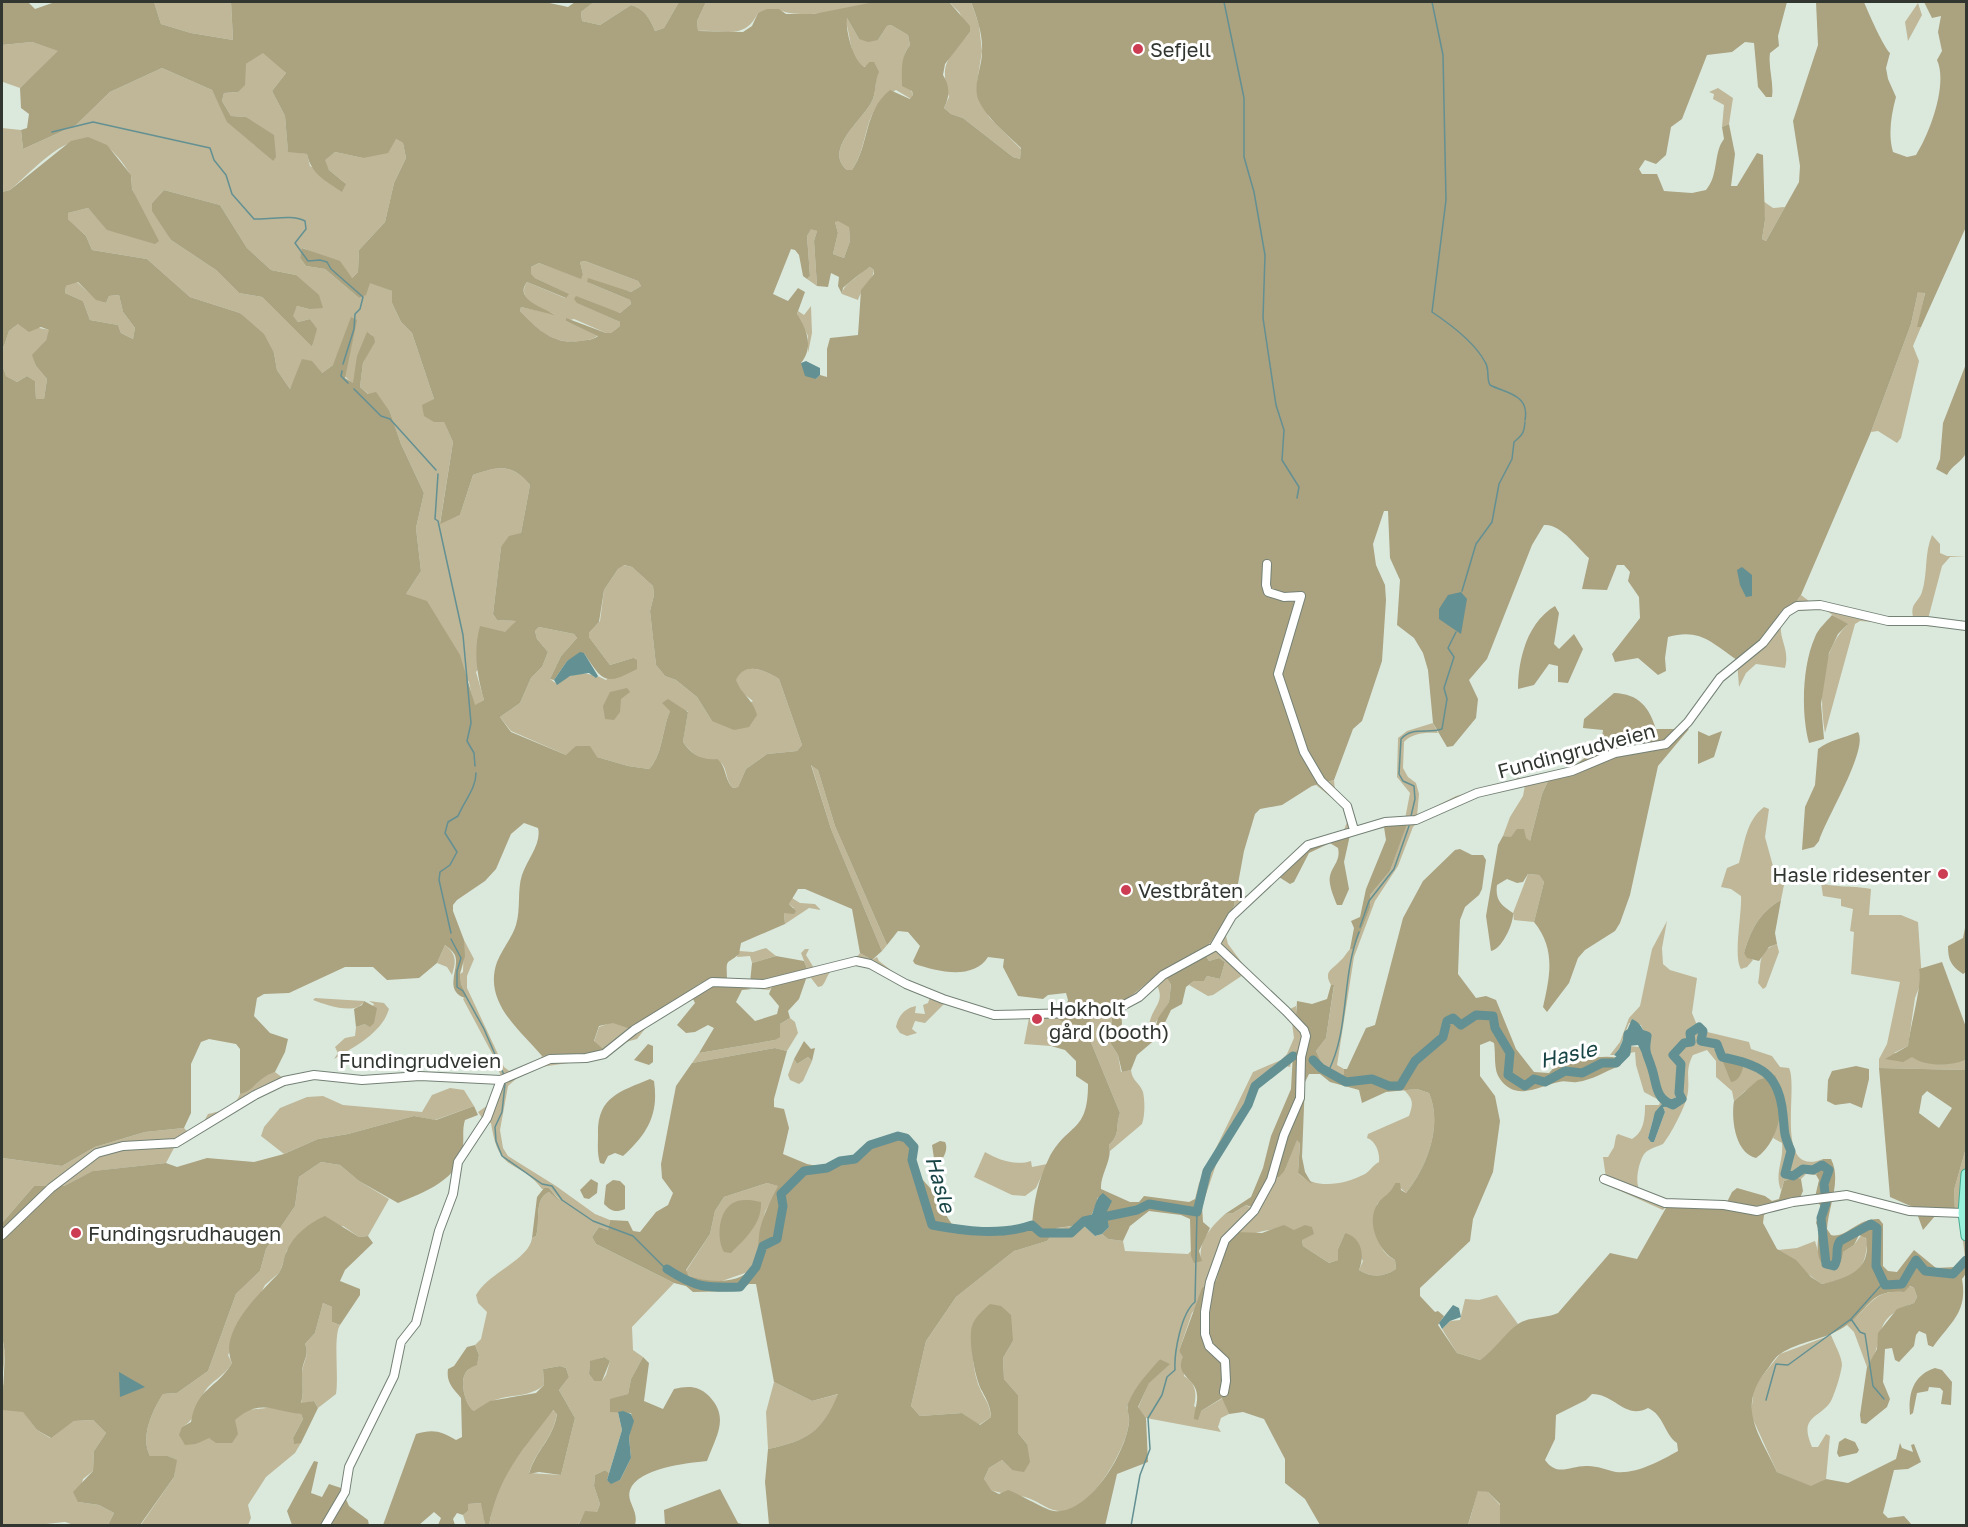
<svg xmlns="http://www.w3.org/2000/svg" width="1968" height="1527" viewBox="0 0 1968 1527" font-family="'Golos Text',sans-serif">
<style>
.green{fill:#bfb798;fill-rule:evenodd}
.forest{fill:#aba280;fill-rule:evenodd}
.water{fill:#639092}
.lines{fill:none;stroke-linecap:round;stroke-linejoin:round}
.stream{stroke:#639092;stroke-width:1.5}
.river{stroke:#639092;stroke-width:9}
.minor-casing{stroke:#748175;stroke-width:10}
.major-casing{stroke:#48a991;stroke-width:11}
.minor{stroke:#fff;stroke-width:8}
.major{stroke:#99f1dc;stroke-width:9}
.poi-dot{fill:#cc3c53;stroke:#fff;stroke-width:2}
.labels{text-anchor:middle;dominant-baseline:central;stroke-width:6;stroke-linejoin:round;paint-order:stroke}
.poi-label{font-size:20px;fill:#313631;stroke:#fff;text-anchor:start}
.street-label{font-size:20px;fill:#313631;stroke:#fff}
.water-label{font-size:21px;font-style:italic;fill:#194446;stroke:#fff}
</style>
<rect width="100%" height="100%" fill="#dbe9dd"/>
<path class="green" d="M154 2H231L233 40 191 33 161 24Z
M594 2H679L664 28 655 31C650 19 645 9 631 5L600 25 582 21 581 12Z
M706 2H874C857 11 794 20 778 9L758 13C744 41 725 29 698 31L697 21Z
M949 2H971L979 25 982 51 977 83 989 117 1021 149 1020 159 1013 157 963 118 951 114 944 108 949 97C939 61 948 60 970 32L959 12Z
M1918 3 1922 15 1908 41 1905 22Z
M847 18 859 39 878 40 887 26 891 25 908 35 910 45C897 62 906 76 913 95L911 99 896 90C861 107 871 142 852 170H847C823 150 862 120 871 103 877 93 874 82 878 72L869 62 866 67C849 63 851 33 845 20Z
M32 42 59 51 20 88 3 82 2 45Z
M263 52 286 73 272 91 285 116 288 151 307 154 310 166 346 184 329 170 324 160 335 152 363 158 396 139 403 143 406 158 394 183 385 222 359 250 358 272 352 278 317 254 303 248 300 258 306 266 325 269 359 298 370 282 392 291V303L401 322 412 333 434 399 453 442 440 523 460 515 473 475C498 466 512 463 530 485L521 533 501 547 493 614 497 620 516 621 476 672 484 700 474 706 469 682 406 594 421 571 416 528 424 493 401 444 390 412 360 387 363 363 374 342 371 334 353 384 333 365 322 373 300 368 290 389 277 370 274 353 240 313 190 297 147 259 92 250 86 236 68 219V213L88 208 108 230 158 241C150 225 139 208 133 191 130 186 133 178 130 174 89 106 52 153 10 190L2 192V128L21 130 23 149 76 125 110 92 162 68 212 90 228 122 273 161 246 117 231 116 222 101 224 93 238 92 246 64ZM164 190 220 205 247 248 271 270 296 275 309 309 297 306 292 316 298 322 310 319 316 329 312 347 262 297 239 293 216 270 171 240 152 203Z
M1718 88 1733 98 1729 124 1722 127 1724 105 1713 99 1714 94 1709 92Z
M1763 201 1773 208 1785 207 1766 241 1762 239 1765 220Z
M837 220 849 226 850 241 844 258 833 254 838 233 835 222Z
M811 228 817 231 814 241 817 286 807 279 810 276 807 236Z
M585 261 638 281 641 286 631 292 587 282 630 300 631 304 620 313 578 303 620 322V326L611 333H606L574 319 566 321 598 335C593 340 587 340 581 341 554 345 537 330 520 311L521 307 555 314C542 309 515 300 527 282L565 298 568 294 535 278 531 275V267L539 263 580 278 583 274 580 262Z
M870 267 874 270C873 281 861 289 858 300L842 294C844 282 858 279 864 269Z
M77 282 97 300 106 303 109 296 119 295 123 312 135 328 133 339 121 333 118 325 90 320 83 301 65 293 66 286Z
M1918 292H1925L1918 326 1921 327 1913 346 1919 361 1901 438 1897 443 1878 431 1871 432 1911 324Z
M811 306 812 333 808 353V336L797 315 798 311 804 315Z
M18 324 50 330 46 340 33 355 36 366 47 379 44 399H36L35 381 27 376 17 382 6 376 2 364V347L4 346 9 331Z
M1932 535 1940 544V553L1947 556H1966L1950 557 1942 566 1928 619 1966 629 1860 621 1855 624 1825 733C1819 698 1820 652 1847 625L1824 609 1793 611 1785 618 1801 595 1809 601 1875 617H1913C1910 603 1918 603 1922 592 1928 573 1924 554 1932 535Z
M623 565 632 567 653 586 654 595 650 611 656 665 665 676 676 680 697 697 712 721 753 701 740 691 735 680C745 661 765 670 779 679L802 745 797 751 767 754 746 769 738 787 733 788C725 781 728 768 720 762 715 757 712 762 706 760 697 758 688 749 683 742L688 711H670C662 729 663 755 649 769L628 766 597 757 566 755 511 731 500 717 520 703 531 678 542 667 548 652 537 639 535 631 539 627 574 634 577 638 561 656 550 679 557 684C572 670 592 672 606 680L633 658 610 665 589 637V633L600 621 604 590 618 569Z
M1781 624C1779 640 1790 649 1785 668L1756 664 1746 673 1739 687 1737 660Z
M1433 723 1438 733C1426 732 1412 733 1404 742L1403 768 1408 777 1416 783 1419 794 1417 816 1456 796 1515 781 1518 776 1521 785 1482 795 1417 823 1413 827 1398 866 1375 901 1354 957 1337 1065 1344 1069V1074L1341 1076 1321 1065 1316 1051 1326 1038 1334 986 1331 985C1323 971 1332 970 1340 961 1344 958 1346 953 1350 949H1354L1370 908V895L1390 871 1406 825 1369 830 1305 849 1234 917 1226 936 1228 944 1248 971 1282 1005 1290 1009 1296 1006V1015L1309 1033 1306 1044 1293 1053 1290 1067 1286 1066 1261 1085 1218 1159 1202 1206 1195 1199 1199 1183 1253 1072 1281 1060 1287 1054 1294 1038 1292 1023 1243 975 1213 995 1208 996 1189 985 1194 981H1204L1207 976 1220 979 1225 962 1219 958 1209 961 1206 956 1168 978 1171 983 1169 1002 1154 1025 1155 1029 1161 1031 1157 1038H1129L1131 1031H1143L1149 1026C1151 1007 1167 1002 1156 984L1132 1004 1112 1014 1111 1044 1118 1055 1121 1072 1131 1070C1132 1081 1140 1083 1143 1092 1145 1101 1145 1116 1142 1124L1110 1151 1109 1145C1121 1134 1115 1127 1120 1113L1090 1040 1068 1033 1061 1040H1051V1046L1024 1044 1029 1018H993L945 1003 925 1023 915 1021 912 1029 917 1033 907 1036 900 1033 896 1027C898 1016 905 1008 916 1006L915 1013 925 1014 923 1005 928 1003 930 997C906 987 856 951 832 970 827 974 826 982 822 986L818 987 811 978 775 984 769 990 721 984 708 986 648 1025 637 1039 626 1042 602 1058 541 1067 517 1078 508 1086 500 1130 503 1148 508 1156 556 1186 595 1214 610 1220 608 1230 599 1227 592 1237 596 1244 674 1283 632 1327 633 1350 643 1357 631 1379 628 1394 610 1400V1411L618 1412 622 1430 609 1473 605 1470 595 1475 594 1486 600 1504 597 1512H585L578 1525H489L495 1496 510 1467 552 1410 557 1413C553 1440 536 1449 529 1473L561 1475 575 1418 559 1390 569 1377 566 1368 560 1366 543 1369 544 1385C528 1399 508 1393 490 1402 484 1405 481 1410 474 1411 465 1407 460 1382 465 1374 467 1369 472 1367 477 1364L479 1355 475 1345 481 1339 487 1312 478 1303 476 1295C489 1272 529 1260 532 1238L536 1236C541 1222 533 1199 549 1192L560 1200 549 1188 542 1189C517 1157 499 1176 491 1123L485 1122 478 1112 491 1103 492 1092 497 1088 495 1084 429 1080 366 1083 301 1079 266 1091 174 1148 166 1163 94 1171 64 1186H34L2 1223V1158L62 1166 95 1147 145 1132 184 1128 189 1133 202 1125 208 1114C221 1111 234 1109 240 1094 254 1090 257 1078 275 1072L283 1078 310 1073 363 1078 422 1072 470 1077H501L495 1059 463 999 467 996 461 984 460 974 463 972 464 940 474 959 467 976V988L504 1067 512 1073 540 1059 542 1056 583 1055 602 1049 594 1042 599 1027 613 1022 631 1028 701 983C724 975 727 982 747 983 766 983 785 978 803 974L808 971 801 953 805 949H809L806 955 814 968 855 959 860 953 872 960 877 957 879 961 905 981 995 1013 1109 1008 1121 1004 1157 975 1196 955 1210 943 1233 911 1236 895 1242 898 1251 893 1298 848 1313 839 1344 830 1349 817 1348 811 1316 785 1334 780 1335 791 1351 808 1355 824 1359 826 1380 819H1405L1410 793 1397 777 1398 738 1407 731ZM1054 1015 1093 1016 1085 1026 1064 1023ZM603 1357 610 1361 606 1375 602 1381H594L589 1374 590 1362Z
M811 764 818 770 835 826 887 945 882 951 831 829Z
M1549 779 1542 794 1530 841 1503 836 1510 817 1523 796 1525 785Z
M1764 807 1769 809 1765 837 1773 866 1774 882 1784 885 1781 900C1759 913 1751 930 1744 953L1753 960 1747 967 1741 969C1733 957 1742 914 1741 896L1731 889 1721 887 1727 868 1739 863C1745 842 1746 821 1764 807Z
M1528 874 1539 875 1544 882 1534 922 1514 920 1513 913Z
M1821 883C1829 887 1858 886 1871 889L1869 915H1901L1918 922 1922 980 1915 998 1908 1046 1894 1053 1960 1062 1966 1060V1070L1879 1068V1059L1887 1044 1900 982 1851 974 1854 932 1850 931 1853 909 1841 906V899L1823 896Z
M792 898 800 903 815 904 821 910 809 908 785 924 784 913 794 908 789 904Z
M1667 921 1662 948 1663 964 1670 970 1697 978 1692 1013 1699 1030 1749 1042 1751 1049 1772 1056 1780 1067 1789 1068C1799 1088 1773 1179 1823 1159L1816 1175 1806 1174 1801 1179 1796 1177 1784 1181 1781 1190C1774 1173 1784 1161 1782 1143L1773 1138C1779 1117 1786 1096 1774 1075L1745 1091 1734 1101 1732 1091 1716 1077V1061L1707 1050 1693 1055C1684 1072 1691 1080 1687 1097 1684 1109 1671 1134 1663 1144 1657 1147 1650 1148 1645 1153 1639 1160 1634 1183 1640 1190L1667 1206 1663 1210 1607 1185 1603 1157H1608L1614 1147 1616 1136 1618 1134 1632 1139C1644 1132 1645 1118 1645 1105H1659L1660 1102 1662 1104 1653 1119 1648 1138 1654 1142 1665 1112 1663 1107 1678 1104 1677 1097 1669 1100 1659 1096 1657 1099 1644 1092 1636 1065 1635 1052 1630 1053 1623 1060 1620 1058 1628 1046 1640 1047 1647 1041 1641 1025 1629 1023 1619 1049 1614 1055H1610L1620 1042 1629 1018 1640 1006 1652 949Z
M1777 944 1779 952 1766 987 1763 989 1758 983C1762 965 1756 951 1777 944Z
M445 945C457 955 456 961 452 975L447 967 437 963Z
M766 948 776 956 752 963 750 956 737 957 739 951 753 952Z
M315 998 364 1001C357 1016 326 1005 313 1000Z
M369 1001 384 1003 389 1009C382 1033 354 1047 334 1059L338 1053 335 1047 345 1038 355 1036 356 1027 365 1024 374 1004Z
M790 1018 795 1022 798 1033 787 1051 775 1048 692 1063 699 1053 775 1040 780 1033V1024Z
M808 1057 812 1061 803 1081 799 1084 790 1080 788 1075 794 1059 797 1064Z
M450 1088 464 1090 474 1106 435 1120 414 1116 348 1134 318 1139 284 1154 261 1136 264 1127 280 1108 307 1097 323 1096 343 1105 422 1112 432 1095Z
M1417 1089 1429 1093C1443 1125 1427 1167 1406 1193L1395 1183 1392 1192 1377 1204C1377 1225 1373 1249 1395 1260L1396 1269C1384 1277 1372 1278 1359 1270L1363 1261 1345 1233 1338 1249V1260L1329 1263 1303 1246 1302 1240 1294 1230C1266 1227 1250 1233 1225 1247L1216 1281 1192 1313 1179 1351 1184 1357V1376C1196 1383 1197 1394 1194 1406L1201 1411 1223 1398 1229 1414 1221 1418 1218 1427 1221 1432 1146 1418 1138 1408 1149 1382 1169 1364 1160 1359 1127 1407C1128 1411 1129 1416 1129 1420 1129 1445 1092 1508 1066 1511 1049 1513 1043 1503 1028 1498 1015 1493 1002 1495 988 1489L984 1479 989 1468 1002 1460 1012 1470 1027 1444 1018 1433V1395L1004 1379 1003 1358 1013 1341 972 1328C972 1348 972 1372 981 1391 987 1403 989 1403 991 1417L979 1425 962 1413 920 1416 911 1406 926 1341 956 1297 1014 1251 1047 1241 1057 1228 1083 1225 1095 1236 1102 1234 1108 1239 1123 1241 1125 1251 1188 1254 1191 1251V1256L1201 1261C1198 1241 1211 1227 1225 1214L1233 1213 1246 1205 1251 1208 1270 1177 1285 1170 1297 1139 1300 1142 1298 1173C1315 1190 1344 1185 1365 1174 1370 1171 1373 1165 1379 1162 1380 1153 1376 1141 1367 1138L1368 1134 1409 1116C1413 1104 1414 1100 1404 1090Z
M1966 1148V1265L1960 1218 1955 1210 1954 1190Z
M985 1152C998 1160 1017 1166 1031 1161L1032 1167 1047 1164 1036 1188 1025 1196 1012 1195 974 1177Z
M321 1162 340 1165 359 1181 389 1199 368 1236 359 1237 343 1226 287 1250 280 1272 265 1285 228 1355 232 1363C224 1377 212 1380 205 1391 197 1405 197 1419 182 1427L196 1444 247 1410 277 1407 301 1414 303 1419 293 1438 294 1443H301L295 1453 266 1477 248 1505 251 1518 248 1525 140 1526 174 1477 176 1460 168 1456H150C140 1437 152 1411 163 1394L177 1393 208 1371 236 1294 260 1271 266 1249 295 1206 299 1177Z
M767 1183 779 1186 765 1212 755 1263 748 1272 719 1282 701 1281 689 1276 686 1271 710 1234 715 1211 724 1197Z
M1862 1234C1869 1240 1867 1245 1866 1252 1862 1277 1844 1279 1822 1284 1805 1274 1796 1260 1777 1250L1797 1248 1815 1241 1822 1265 1854 1245Z
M1909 1286 1914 1288 1917 1297 1914 1303C1867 1320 1889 1338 1867 1367L1854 1332 1847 1325C1870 1308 1872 1289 1903 1292Z
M1497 1295 1518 1324 1493 1351 1480 1360 1457 1353 1442 1329 1450 1321 1460 1320 1465 1299 1479 1300Z
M323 1303 332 1307V1322L340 1325C333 1336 339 1376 336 1394L318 1408 314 1401 301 1404C304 1392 302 1385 302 1374 302 1362 310 1357 305 1344L315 1333Z
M1831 1335C1834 1343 1842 1357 1842 1365 1841 1374 1835 1393 1831 1401 1820 1419 1798 1415 1812 1447H1818L1826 1434 1830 1436 1826 1479 1812 1487 1777 1472 1751 1415 1754 1386 1780 1354Z
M2 1336 5 1353 2 1383 37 1430 50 1438 74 1421 93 1420 106 1433 94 1451 93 1471 83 1479 78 1502 99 1505 114 1513 108 1525H74L65 1522 37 1525H2Z
M774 1382 812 1401 839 1394C823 1431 807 1441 768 1449L766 1412Z
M1478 1490 1488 1492 1500 1505V1525L1468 1526Z
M482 1503 485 1525H466L463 1515 468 1511 467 1504Z"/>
<path class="forest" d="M2 2H28L35 9 55 2H154L161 24 191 33 233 40 231 2H545L568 7 575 2H594L581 12 582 21 600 25 631 5C645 9 650 19 655 31L664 28 679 2H706L697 21 698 31 743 32 752 26 758 13 767 9H779L786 14H814L874 2H949L970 26V32L945 64 943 75C950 86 950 96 944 108L951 114 963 118 1013 157 1020 159 1021 148C1007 134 986 118 978 99 973 84 982 67 982 52 983 34 977 18 971 2H1787L1778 36 1779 46 1770 53C1768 68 1774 82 1772 97H1766L1758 87 1754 43 1745 42 1732 52 1707 55 1682 119 1671 127 1666 155 1656 164 1645 160 1639 169 1642 174H1657L1664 191 1692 193 1706 190C1719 175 1713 153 1724 139L1722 127 1729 124 1735 154 1731 186H1737L1757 153 1763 155 1765 220 1762 239 1766 241 1799 182 1800 166 1793 121 1818 45 1816 2H1864C1868 12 1884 48 1890 53L1886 68 1888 79 1896 97C1891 115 1888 135 1893 152L1907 157 1916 155C1930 133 1948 84 1937 60L1942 51 1938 32 1941 16 1932 18 1924 2H1966V227L1921 327H1917L1925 293 1918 292 1911 324 1871 432 1801 595 1781 624 1737 660C1712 643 1700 628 1668 637L1665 658 1666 671 1658 675 1638 658 1615 662 1612 654 1640 618 1639 597 1628 581 1630 572 1624 565H1617L1607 590 1582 589 1589 558C1578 548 1560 523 1544 525L1532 545 1487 659 1469 680 1478 699 1476 718 1453 746 1447 747 1433 723 1428 670 1423 653 1414 638 1397 625 1400 580 1390 558 1388 511H1384L1373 544 1376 565 1385 585 1386 600 1382 661 1362 721 1353 729 1334 780 1312 786 1282 805 1260 809 1255 814 1244 851 1233 911 1210 943 1196 955 1157 975 1121 1004 1095 1011 1065 1009 1068 1000 1066 993 1048 995 1043 999 1018 996 1003 967 1004 959 988 957C973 981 936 971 915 964L913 961 920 946 908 932 898 931 887 945 835 826 818 770 811 765 831 829 882 951 872 960 860 953 852 909 805 889H798L789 904 796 911 794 914 784 913 785 924 741 943 739 954C727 965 726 957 727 978L701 983 631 1029 613 1023 599 1026 594 1041 603 1049 583 1055 542 1056C519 1029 483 1002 497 962 502 949 512 938 516 925 521 909 517 890 522 875 527 860 542 843 538 828L524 823 511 834 496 869 485 881 457 900 453 905V911L464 940 465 956 460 974 461 984 467 996 465 998C445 991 457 972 456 960 456 953 450 949 445 945L437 963 419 978 387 980 373 967H345L289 993 264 994 257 998 254 1016 270 1033 288 1039 285 1052 275 1072C257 1078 254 1091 240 1094V1049L236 1044 209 1039 201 1042 191 1064V1113L184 1128 145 1132 95 1147 62 1166 2 1158V364L6 376 17 382 27 376 35 381 36 399H44L47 379 36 366 32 355 46 340 49 330 41 327 29 332 18 324 9 331 4 346 2 347V192L10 190 71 141 88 137 107 145 131 175 132 189 159 241 155 244 107 230 88 208 68 213V219L86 236 92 250 147 259 190 297 240 313 264 334 274 353 277 370 290 389 302 359 312 361 322 373 333 365 351 317 357 320 345 378 353 383 357 356 367 332 374 337 375 342 363 363 360 387 368 394 376 392 390 412 401 444 424 493 416 528 421 571 406 594 427 601 460 655 475 705 484 700C477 675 473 652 480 626L505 632 516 621 497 620 493 614 501 547 509 536 521 533 530 485C512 463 498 466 473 475L460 515 440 524 453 442 444 422H434L424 416 422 405 434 399 412 333 401 322 392 303V291L370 283 366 295 359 298 325 269 306 266 300 258 302 248 340 261 352 278 358 272 359 250 385 222 394 183 406 158 403 143 396 139 388 153 363 158 335 152 325 160 329 170 346 184 342 192C326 181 311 174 307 154L288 152 285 116 272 91 286 73 263 53 246 64 245 85 238 92 224 93 222 101 231 116 246 117 274 135 276 157 273 161 227 122 212 90 162 68 110 92 76 125 23 149 21 130 27 128 29 114 21 108 20 88 58 51 32 42 2 45ZM847 18 859 39 868 42 878 40 887 26 891 25 908 35 910 45C900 58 902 70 902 86L912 91 913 95 910 99 890 90C863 112 870 144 852 170H847C823 150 862 120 871 103 877 93 874 82 879 72L874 62H869L865 67C853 63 845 28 847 18ZM838 221 849 227 850 241 844 258 833 254 838 233 835 222ZM811 229 817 231 814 241 817 286 828 287 831 273 839 277 838 286 842 294 843 288C846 285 867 268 870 267L874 270V274L861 290 858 335 830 338 827 349V377L820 375 816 379 801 363C814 347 807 330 797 314L805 292 798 288 788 301 773 294 791 249 795 250 799 255 803 276 807 279 810 276 807 236ZM585 261 638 281 641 286 631 292 588 278 587 282 630 300 631 304 620 313 576 296 574 299 577 303 620 322V326L611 333H606L566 318V321L598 336C593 340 587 340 580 341 553 345 537 329 520 311L521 307 555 315C546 308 513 300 527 282L566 298 569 294 535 278 531 274V267L539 263 581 279 583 274 580 262ZM78 282 96 300 106 303 109 296 119 295 123 312 135 328 133 339 121 333 118 325 90 320 83 301 65 293 66 286ZM624 565 632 567 653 586 654 595 650 611 656 665 665 676 676 680 697 697 712 721 734 730 749 727 757 715C752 697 742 696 736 680 745 661 765 670 779 679L802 745 797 751 767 754 746 769 738 787 733 788C724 780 727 766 717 759 702 761 691 754 683 742L688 712 668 699 662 703 670 711C662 729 663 755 649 769L628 766 597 757 590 746H576L566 755 511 732 500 717 520 703 531 678 542 667 548 652 537 639 535 631 539 627 574 634 577 638 561 656 550 679 554 680 567 661 584 653C603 682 605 686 637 669V660L633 658 610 665 589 637V633L599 622 604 590 618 569Z
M164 190 220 205 247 248 271 270 296 275 319 295 323 308 309 309 297 306 293 316 298 322 310 319 317 329 312 347 262 297 239 293 216 270 171 240 152 211V203Z
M1966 364V453C1961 463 1952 465 1947 475L1936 469 1940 459 1943 423Z
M1555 606 1559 613 1554 644 1559 649 1574 634 1583 649 1568 683 1558 682V666L1549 664 1534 685 1518 689C1518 659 1527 623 1555 606Z
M1832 615 1848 624 1838 634 1829 653 1821 704 1824 739 1809 743C1801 714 1802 666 1815 637 1818 629 1826 622 1832 615Z
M627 688 630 692 621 699 620 712 614 720 605 719 603 706 610 692Z
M1614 693C1639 694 1649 707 1656 729H1689L1658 766 1630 895 1620 923 1615 931 1585 950 1578 958 1569 983 1547 1012 1543 1007C1550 976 1556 949 1534 922L1544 882 1539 875 1528 874 1523 882 1517 883 1507 879 1497 885C1495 900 1501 905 1513 913 1514 924 1501 950 1491 951L1486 916 1498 845 1503 836 1511 837 1517 829H1524L1526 838 1530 841 1542 794 1549 779 1571 768 1601 746 1603 730 1583 728 1584 719Z
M1698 731 1709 736 1722 731 1714 757 1698 764Z
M1858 732C1869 749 1825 820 1819 841L1814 847 1802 850 1805 807 1815 785 1818 749C1829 740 1844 738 1858 732Z
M1407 824 1390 871 1370 895V908L1354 949H1350L1354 928 1351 921 1360 917 1366 889 1386 840 1384 827Z
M1350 835 1344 862 1349 889 1342 905H1337C1334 898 1328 884 1330 876 1332 866 1341 861 1338 848L1330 843 1309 853 1294 882 1290 884 1279 877 1305 849Z
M1460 849 1472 855H1483L1486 860 1482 889 1479 895 1465 907 1460 920 1458 974 1476 998 1486 996 1496 1000 1516 1049 1534 1072 1549 1073 1560 1061C1577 1061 1611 1052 1623 1060L1620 1066C1605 1071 1593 1080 1577 1082 1571 1083 1565 1080 1559 1082 1539 1086 1516 1102 1500 1079 1493 1070 1496 1054 1494 1043L1490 1041 1480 1045V1076L1495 1096 1500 1121 1493 1172 1473 1219 1470 1241 1420 1288V1296L1435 1312 1438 1311 1444 1316 1438 1325 1457 1353 1480 1360C1495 1350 1504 1334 1518 1324 1530 1316 1546 1319 1558 1313L1610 1253 1637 1259 1667 1206 1726 1204 1732 1192 1737 1188 1765 1196 1772 1201 1779 1199 1784 1181 1796 1177 1801 1179 1803 1191 1800 1198 1789 1201 1764 1215 1763 1223 1777 1249 1796 1260 1811 1277 1822 1284C1848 1278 1872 1270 1866 1238L1859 1235 1854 1245 1843 1252C1841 1264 1840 1267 1827 1269 1814 1259 1818 1243 1819 1230L1816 1223 1821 1207 1815 1197 1819 1180 1816 1175 1823 1159H1831C1842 1180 1828 1208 1827 1229L1831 1235C1846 1239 1857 1218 1879 1219L1883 1224V1266L1888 1271 1897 1272 1914 1250 1936 1268 1955 1267 1964 1260C1968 1266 1967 1274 1962 1279 1968 1312 1951 1322 1933 1347L1928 1345 1926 1334 1919 1331 1916 1335 1914 1346 1899 1362 1895 1360 1892 1348 1885 1349 1883 1382 1890 1399 1887 1407 1866 1424 1861 1423 1860 1415 1867 1367 1877 1349 1878 1333 1897 1309 1914 1303 1917 1297 1914 1288 1910 1286 1904 1292C1868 1289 1870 1310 1844 1327 1825 1340 1799 1341 1780 1354 1775 1357 1770 1366 1766 1371 1736 1408 1760 1435 1777 1472L1811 1486 1826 1479 1848 1483 1896 1459 1900 1443 1902 1448 1913 1452 1911 1445 1914 1444 1921 1462 1908 1469 1894 1470 1883 1513 1888 1518 1904 1516 1912 1525H1500V1504L1488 1492 1478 1491 1468 1525H1320L1305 1499 1285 1483V1459L1264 1419 1243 1412 1229 1414 1222 1398 1201 1411 1198 1420 1194 1419C1194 1412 1198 1402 1197 1395 1196 1378 1174 1376 1183 1357L1179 1351 1202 1288 1216 1281 1225 1247 1236 1232 1262 1233 1284 1225 1294 1230 1305 1225 1312 1227 1314 1234 1302 1240 1303 1246 1329 1263 1338 1260V1249L1345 1233C1362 1238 1365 1255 1359 1270 1372 1278 1384 1277 1396 1269L1395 1260C1378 1251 1366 1222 1377 1205 1383 1195 1390 1196 1395 1183H1400L1401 1190 1406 1193C1427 1167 1443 1125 1429 1093L1417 1089 1386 1092 1362 1103 1359 1090 1330 1082 1320 1074H1309L1305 1082 1302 1157 1305 1172 1312 1184 1298 1173 1300 1143 1297 1140 1285 1170 1279 1177H1270L1254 1208 1246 1205 1233 1213 1225 1214 1251 1197 1263 1168 1271 1136 1291 1089 1293 1053 1306 1044 1309 1033 1296 1015 1297 1001 1312 1004 1327 999 1331 985H1334L1326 1038 1316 1051 1322 1065 1341 1076 1344 1074V1069H1347L1366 1028 1375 1025 1403 918 1423 881 1455 850ZM1592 1394C1615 1394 1625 1420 1648 1408 1664 1415 1664 1434 1677 1443L1678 1451C1660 1461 1637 1474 1616 1472 1607 1470 1597 1466 1588 1466 1570 1465 1558 1478 1545 1460L1555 1439 1556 1415 1586 1400Z
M1781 900 1775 933 1777 944 1769 947 1759 961 1747 958 1744 953C1751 930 1759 913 1781 900Z
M1966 923V972L1963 974C1951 966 1948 960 1948 946L1963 938Z
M776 956 804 961 808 971 750 983 752 963Z
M1206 956 1209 961 1219 958 1225 962 1220 979 1207 976 1204 981H1194L1186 987 1182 1004 1171 1010 1161 1031 1155 1029 1158 1018 1169 1002 1171 984 1167 978Z
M1942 962 1966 1027V1060C1950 1066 1926 1067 1912 1057L1903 1062 1885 1059 1908 1046C1910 1026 1923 983 1919 969Z
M801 979H806L799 999 788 1011 790 1018 780 1024V1037L775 1040 699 1053 714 1028 708 1025 695 1032 686 1033 677 1025 695 1003 692 997C715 982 726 984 752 989L742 990 736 1002 755 1021 777 1014 779 1006 769 994 772 986Z
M364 1001 377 1008 374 1023 370 1027 365 1024 356 1027 354 1009 362 1005Z
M1121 1010 1122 1024 1116 1037 1157 1038 1137 1055 1131 1070 1122 1072 1118 1055 1111 1044 1112 1014Z
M1053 1015 1094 1016 1085 1026 1064 1023Z
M1068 1032 1090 1040 1120 1113C1115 1127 1121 1134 1109 1145 1113 1160 1100 1174 1101 1189L1130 1202H1139L1144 1196 1189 1202 1195 1199 1202 1206 1203 1222 1210 1228 1199 1251 1202 1261 1194 1263 1191 1256 1190 1219 1181 1215 1149 1211 1130 1226 1123 1241 1108 1239 1102 1234 1109 1227 1098 1197C1090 1226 1085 1224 1057 1228L1047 1241 1014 1251 956 1297 926 1341 911 1406 920 1416 962 1413 980 1425 991 1417C990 1405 987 1401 982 1391 975 1379 968 1340 972 1326 975 1317 983 1310 990 1304L1001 1306 1011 1315 1013 1341 1003 1358 1004 1379 1018 1395V1433L1027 1444 1030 1462 1024 1472 1012 1470 1002 1460 989 1468 984 1479 991 1490 999 1494 1008 1490C1019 1494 1048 1511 1054 1511 1089 1515 1126 1453 1129 1422 1130 1416 1126 1410 1128 1404 1135 1386 1148 1373 1160 1359L1170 1364 1149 1383 1138 1407 1146 1418 1148 1462 1117 1474 1105 1526 769 1525 765 1482 768 1449C807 1441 823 1431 838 1394L812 1401 774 1382 756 1284H749L738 1291 693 1292 686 1286 674 1283 596 1244 592 1237 599 1227 608 1230 610 1220 628 1221 633 1231 640 1232 656 1212 668 1205 673 1193 662 1178 661 1164 676 1086 692 1063 775 1048 787 1051 774 1099V1107L784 1109 789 1128 783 1154 807 1164 827 1168 840 1161 855 1159 870 1145 898 1136 906 1138 914 1147C909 1175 924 1177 936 1196 943 1207 947 1220 956 1229L1015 1231 1032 1225C1034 1201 1038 1180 1049 1158 1068 1122 1088 1134 1088 1084L1076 1076V1061L1065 1050 1051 1046 1049 1043 1061 1040ZM767 1183 778 1186C771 1200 764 1213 760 1229 758 1239 759 1251 755 1261 747 1286 708 1283 689 1276L686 1270 710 1234 715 1211 724 1197Z
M804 1041 811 1049 815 1048 812 1061 808 1057 797 1064 794 1059Z
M648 1044 653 1046V1062L649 1065 634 1060Z
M1723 1062 1741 1063 1743 1068C1741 1075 1738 1081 1731 1082Z
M1856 1066 1869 1069V1079L1862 1108 1850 1103 1835 1105 1827 1101 1828 1080 1832 1071Z
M1879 1068 1966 1070V1148L1954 1190 1955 1210 1941 1209 1923 1230 1915 1208 1890 1197ZM1927 1091 1952 1108 1939 1128 1919 1113 1922 1096Z
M1775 1075C1787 1100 1780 1142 1756 1158 1735 1153 1731 1119 1734 1101L1758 1080Z
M650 1079 654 1081C659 1115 647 1134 623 1156L615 1153 608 1156 604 1164 600 1163C597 1153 598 1146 598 1135 597 1097 619 1092 650 1079Z
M474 1106 478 1115 465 1120C462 1130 464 1137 463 1147 461 1179 423 1193 398 1203L359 1181 340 1165 321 1162 299 1177 295 1206 266 1249 260 1271 236 1294 208 1371 177 1393 163 1394C152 1411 140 1437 150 1456H168L177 1460 174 1477 140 1525H108L114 1513 99 1505 78 1502 73 1492 93 1471 94 1451 106 1433 93 1420 74 1421 51 1438 37 1430 23 1412 2 1410 5 1353 2 1336V1223L34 1186H64L93 1171 166 1163 177 1167 207 1158 254 1162 284 1154 318 1139 348 1134 414 1116 436 1120Z
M940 1141 945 1142C949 1149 943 1162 935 1165L932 1145Z
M591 1179 598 1183 597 1193 589 1199 584 1198 580 1190Z
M613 1180 620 1181 625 1186V1209C615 1213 611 1211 604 1204L606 1185Z
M544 1188H549L560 1201 549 1192C533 1199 541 1222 536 1236L532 1238 537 1197Z
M750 1200 761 1202C762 1224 745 1239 731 1253L724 1252C716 1239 718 1209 735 1202 739 1200 745 1200 750 1200Z
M325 1216 359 1237 368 1236 373 1243 345 1270 340 1281 360 1289V1295L340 1325 332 1322V1307L323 1303 315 1333 305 1344C310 1356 302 1361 302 1373 302 1385 304 1392 301 1403L314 1401 318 1408 301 1443 294 1444 293 1438 303 1419 301 1414C273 1411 260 1398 235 1420L238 1434 232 1443H216L209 1438 196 1444 185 1445 179 1435 182 1427 191 1422C197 1387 217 1389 232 1363 218 1332 259 1294 278 1274 283 1269 283 1259 286 1253 293 1235 309 1223 325 1216Z
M475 1345 479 1355 477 1365C472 1367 467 1369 465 1374 460 1382 465 1406 474 1411L490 1401 536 1393 544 1385 543 1369 560 1366 566 1368 569 1377 559 1390 575 1418 561 1475 539 1472 529 1474C536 1449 553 1440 557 1414L553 1410C523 1451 499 1473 489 1525H485L481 1503 468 1504V1511L463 1515 457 1513 453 1519 455 1525H438L441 1518 434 1512 419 1525H383L416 1434C433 1429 441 1431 456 1440L462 1437 461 1398C453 1388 446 1383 448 1369L454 1366 467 1347Z
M604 1357 610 1361 602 1381H594L589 1374 590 1361Z
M643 1357 649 1363 644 1401 663 1409 674 1389C687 1386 698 1385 709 1396 730 1418 716 1436 707 1461 687 1463 638 1468 630 1490 626 1502 639 1510 635 1525L578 1526 585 1511 597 1512 600 1504 594 1486 595 1475 605 1470 609 1473 607 1480 612 1483 620 1480 631 1458 629 1437 633 1421 631 1413 610 1412V1399L628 1394 631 1379Z
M1935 1368 1942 1370 1952 1382 1951 1405 1941 1404 1943 1391 1940 1388 1929 1387 1928 1391 1917 1393 1913 1413 1910 1415C1908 1394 1913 1375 1935 1368Z
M1845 1438 1855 1442 1859 1450 1857 1453 1839 1457 1837 1453 1839 1442Z
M314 1461 318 1462 311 1493 322 1497 329 1484 341 1488 349 1506 368 1520 369 1525H292L287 1511Z
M720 1489 738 1523 746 1525H665L664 1510Z"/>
<path class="water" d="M806 361 820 368V375L816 379 805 376 801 363Z
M1742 567 1752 575V596L1746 597 1740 585 1737 570Z
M1461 592 1467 599 1461 634 1439 619V609L1448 595Z
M580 652 584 653 598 676 596 678 589 673 570 676 557 685 554 680 567 661Z
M1632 1019C1644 1023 1648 1041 1646 1053H1642L1638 1045 1628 1046 1620 1058 1614 1055 1619 1049Z
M1659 1096 1669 1100 1677 1097 1680 1102 1676 1106 1663 1107 1665 1112 1654 1142H1651L1648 1138 1655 1112 1662 1104 1657 1099Z
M1103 1193 1112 1201 1106 1213 1109 1227 1102 1234 1095 1236 1083 1225C1098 1214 1091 1202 1103 1193Z
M1453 1305 1459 1308 1461 1317 1450 1321 1442 1329 1439 1323Z
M119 1372 145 1387 120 1397Z
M623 1411 631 1414 634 1421 629 1437 631 1458 620 1480 611 1484 607 1480 622 1430 618 1412Z"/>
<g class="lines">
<path class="stream" d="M1224 2 1244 98V157L1254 192 1265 255 1263 318 1276 405 1284 430 1282 460 1299 487 1297 498
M1432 2 1443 55 1446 200 1432 312C1450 324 1475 343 1485 362 1490 369 1486 378 1490 385 1505 393 1530 394 1525 420
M52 132 93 122 210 148 214 160 226 175 232 194 254 219C272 220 290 214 305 221L306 229 295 243 308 261 320 260 327 262 331 269 363 297 360 309 355 314 354 329 343 364
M342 371 341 376 348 383
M354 389 381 416 390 419 436 470
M438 474 435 519 438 521 463 635 471 723 467 741 474 753 475 766
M1462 591 1476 544 1492 522 1499 484 1512 459 1514 442C1522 435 1524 434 1525 422
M1411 816 1415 799 1414 786 1403 781 1399 774 1401 739C1412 726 1429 734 1442 729L1447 699 1444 688 1454 657 1448 648 1456 632
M1360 927 1369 901 1394 869 1409 826
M451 933 439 880 440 872 450 865 457 852 445 833 448 822 458 816C464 801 476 789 476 773
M451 939 461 958 457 971V987L463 991 484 1029 504 1075
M1328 1072C1350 1029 1341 978 1359 932
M505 1084 502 1112 495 1127 496 1141 502 1156 542 1184 552 1186 562 1200 593 1221 633 1236 666 1269
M1851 1319 1860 1332 1865 1334 1873 1386 1884 1399
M1766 1400 1776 1364 1788 1365 1851 1319 1884 1282
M1131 1526 1140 1475 1150 1449 1148 1418 1162 1395 1167 1377 1175 1370C1174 1353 1181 1313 1195 1302L1197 1212"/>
<path class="river" d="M1313 1060 1321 1068 1346 1082 1372 1079 1389 1086H1400L1415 1061 1443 1037 1447 1021 1453 1018 1461 1025 1476 1015 1493 1016 1495 1028 1510 1053 1508 1075 1525 1086 1534 1079 1545 1082 1565 1071 1582 1073 1602 1063H1616L1626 1053 1628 1034 1635 1032 1647 1036C1644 1055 1647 1052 1652 1069 1657 1084 1655 1099 1673 1105L1682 1099 1679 1093 1681 1064 1673 1055 1684 1043 1691 1042 1690 1033 1699 1027 1703 1031 1701 1041 1717 1044 1722 1057C1760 1065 1779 1072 1783 1115 1785 1133 1783 1133 1791 1151L1785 1174 1793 1176 1803 1169 1813 1170 1822 1165 1829 1170 1824 1184 1826 1203 1821 1218 1826 1264 1834 1266C1840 1258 1834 1249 1840 1241L1871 1224 1877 1228 1876 1266 1885 1285 1902 1284 1916 1260 1925 1271 1953 1274 1966 1260
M667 1269C696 1288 706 1288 740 1287L756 1267 763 1246 777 1239 783 1206 781 1194 804 1171 827 1168 840 1161 855 1159 870 1145 898 1136 906 1138 914 1147 912 1160 932 1225C964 1231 1001 1236 1032 1225L1041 1233H1071L1084 1221 1137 1210 1149 1204 1197 1212 1207 1171 1248 1105 1255 1086 1293 1056"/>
<defs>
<path id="minor" d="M1267 564 1266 585 1268 592 1284 597 1301 596 1278 674 1304 752 1321 781 1347 806 1354 830
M1216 945 1286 1011 1304 1030 1306 1036 1301 1057 1300 1098 1284 1135 1271 1180 1254 1211 1225 1240 1210 1282 1205 1312V1334L1209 1346 1225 1361 1226 1381 1224 1392
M1604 1179 1665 1203 1724 1205 1757 1211 1793 1202 1847 1195 1909 1211 1963 1213
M2 1235 51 1188 97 1153 123 1146 176 1143 255 1095 284 1081 314 1075 362 1080 420 1076 501 1080 550 1059 586 1058 604 1054 634 1030 712 982 764 984 856 961 870 964 906 984 943 999 994 1015 1111 1012 1139 997 1163 975 1214 947 1232 916 1308 845 1385 822 1416 820 1477 793 1572 771 1615 753 1666 744 1688 722 1720 678 1763 643 1787 612 1797 606 1820 605 1888 621H1927L1966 626
M325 1526 345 1492 349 1467 394 1376 401 1342 416 1323 439 1231 453 1194 458 1162 487 1118 501 1080"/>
<path id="major" d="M1966 1174 1963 1213 1966 1236"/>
</defs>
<use href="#minor" class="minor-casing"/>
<use href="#major" class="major-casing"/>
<use href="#minor" class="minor"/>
<use href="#major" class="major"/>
</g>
<g class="poi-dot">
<circle cx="1138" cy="49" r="6"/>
<circle cx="1943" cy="874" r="6"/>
<circle cx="1126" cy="890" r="6"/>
<circle cx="1037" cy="1019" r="6"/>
<circle cx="76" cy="1233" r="6"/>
</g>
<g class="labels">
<g class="poi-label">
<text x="1150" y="49">Sefjell</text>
<text x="1931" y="874" text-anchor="end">Hasle ridesenter</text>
<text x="1138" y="890">Vestbråten</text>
<text x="1049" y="1008">Hokholt<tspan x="1049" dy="23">gård (booth)</tspan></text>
<text x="88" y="1233">Fundingsrudhaugen</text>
</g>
<g class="street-label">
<text transform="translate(1576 750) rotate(-15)">Fundingrudveien</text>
<text x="420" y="1060">Fundingrudveien</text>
</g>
<g class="water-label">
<text transform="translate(1568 1054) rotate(-13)">Hasle</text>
<text transform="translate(941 1184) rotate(74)">Hasle</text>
</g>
</g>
<rect width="1968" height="1527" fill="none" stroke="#313631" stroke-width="6"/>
</svg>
